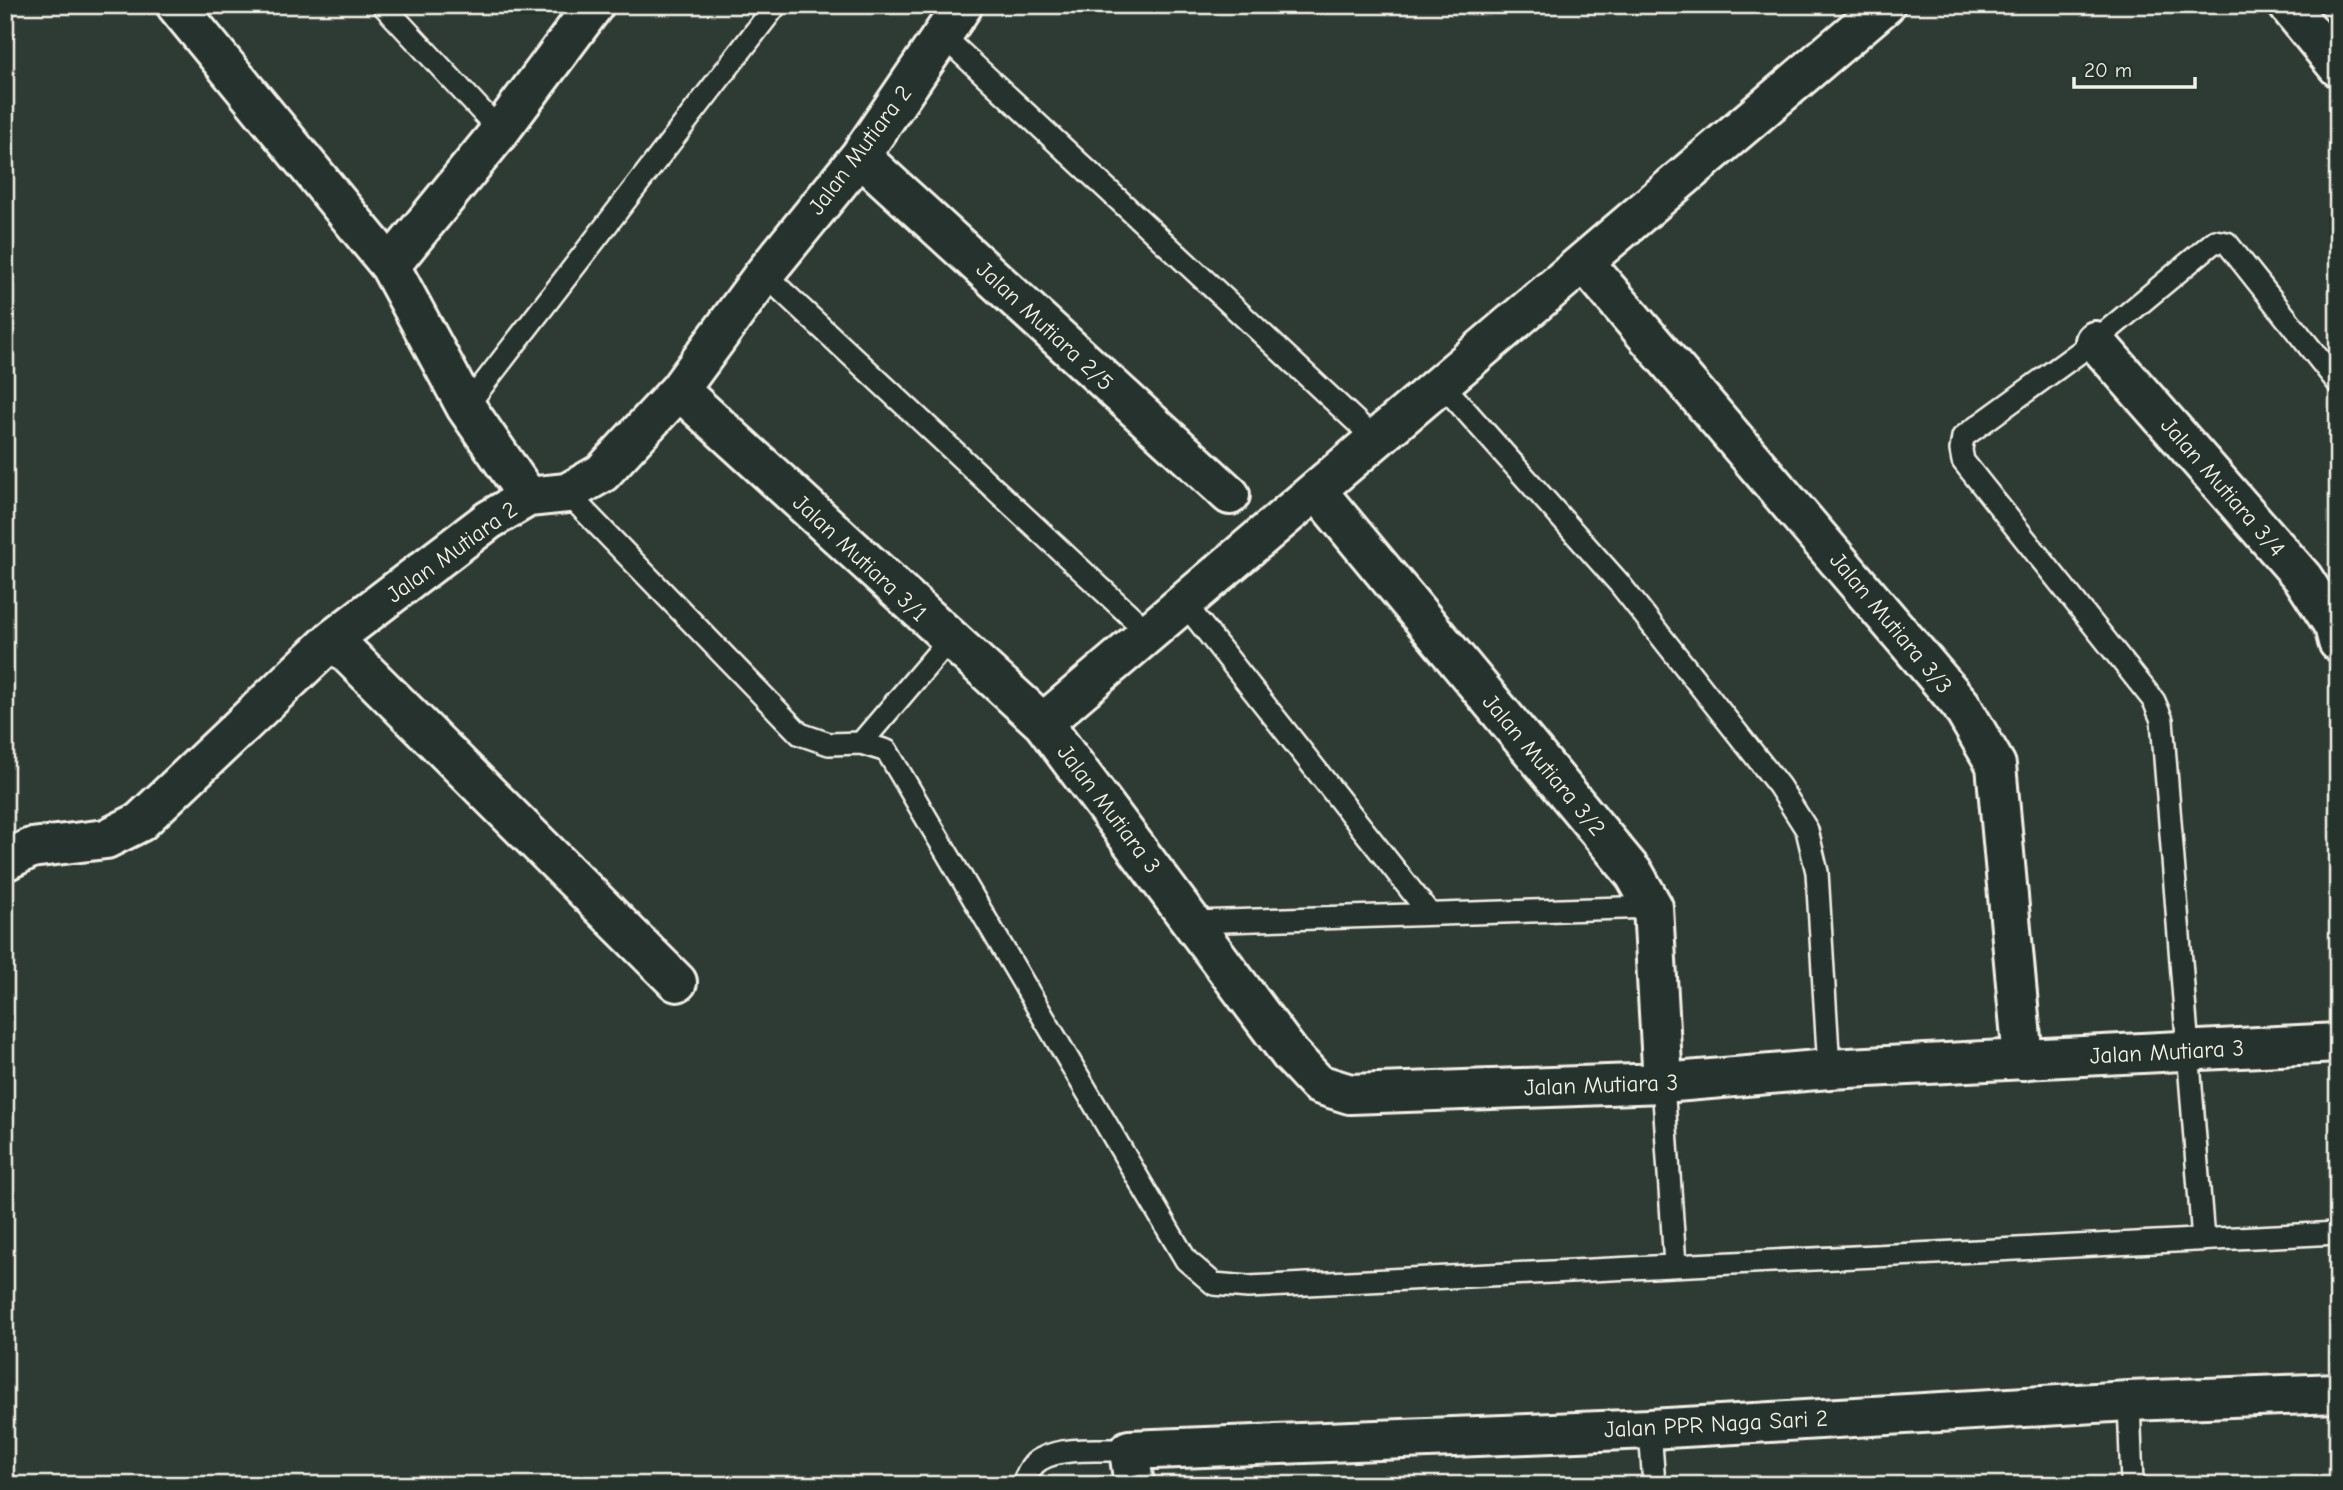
<svg xmlns="http://www.w3.org/2000/svg" width="2343" height="1490" viewBox="0 0 2343 1490" font-family="'Comic Neue',sans-serif">
<style>
.lines{fill:none;stroke-linecap:round;stroke-linejoin:round}
.service-casing{stroke:#f4f1e8;stroke-width:26}
.minor-casing{stroke:#f4f1e8;stroke-width:44}
.service{stroke:#26332d;stroke-width:21}
.minor{stroke:#26332d;stroke-width:38}
.labels{text-anchor:middle;dominant-baseline:central;stroke-width:7;stroke-linejoin:round;paint-order:stroke}
.street-label{font-size:23px;fill:#f4f1e8;stroke:#26332d}
</style>
<rect width="100%" height="100%" fill="#2e3b34"/>
<filter id="ink" filterUnits="userSpaceOnUse"><feTurbulence type="fractalNoise" baseFrequency=".0143" numOctaves="2"/><feDisplacementMap in="SourceGraphic" scale="14" xChannelSelector="R" yChannelSelector="G"/><feConvolveMatrix kernelMatrix="1 2 1 2 8 2 1 2 1" color-interpolation-filters="sRGB"/></filter>
<g filter="url(#ink)">
<g class="lines">
<defs>
<path id="service" d="M383 5 500 131
M943 36 1376 440
M764 274 1150 634
M1442 384 1619 583 1779 786 1807 830 1817 872 1829 1069
M466 407 776 5
M567 493 800 734 829 744 861 743 887 751 1186 1260 1214 1284 1248 1287 2338 1233
M1185 604 1429 913
M861 743 949 640
M1194 922 1653 907
M1663 1083 1675 1265
M2203 1240 2162 720 2154 701 1963 461 1961 450 1963 437 2095 341 2215 241 2227 243 2338 383
M2129 1401 2132 1485
M1650 1429 1654 1485
M1022 1485C1027 1475 1031 1464 1041 1459 1064 1446 1103 1451 1129 1450"/>
<path id="minor" d="M176 5 390 266 500 131 594 5
M2288 5 2338 67
M860 156 1230 495
M1584 262 1961 705 1996 765 2023 1060
M390 266 466 407 528 497
M2095 341 2303 578 2334 626 2338 642
M679 390 1043 723 1290 1054 1318 1084 1350 1094 1663 1083 1829 1069 2338 1043
M1317 491 1635 875 1653 907 1663 1083
M333 639 677 982
M1043 723 1885 5
M5 861 31 848 106 839 140 822 333 639 489 520 528 497 567 493 602 473 679 390 764 274 860 156 963 5
M1134 1485 1129 1450 1650 1429 2129 1401 2338 1393"/>
</defs>
<use href="#service" class="service-casing"/>
<use href="#minor" class="minor-casing"/>
<use href="#service" class="service"/>
<use href="#minor" class="minor"/>
</g>
</g>
<g class="labels">
<g class="street-label">
<text transform="translate(860 150) rotate(-53)">Jalan Mutiara 2</text>
<text transform="translate(1045 326) rotate(43)">Jalan Mutiara 2/5</text>
<text transform="translate(2223 487) rotate(49)">Jalan Mutiara 3/4</text>
<text transform="translate(452 552) rotate(-36)">Jalan Mutiara 2</text>
<text transform="translate(860 558) rotate(43)">Jalan Mutiara 3/1</text>
<text transform="translate(1891 623) rotate(50)">Jalan Mutiara 3/3</text>
<text transform="translate(1544 765) rotate(50)">Jalan Mutiara 3/2</text>
<text transform="translate(1109 809) rotate(53)">Jalan Mutiara 3</text>
<text transform="translate(2167 1052) rotate(-3)">Jalan Mutiara 3</text>
<text transform="translate(1601 1085) rotate(-2)">Jalan Mutiara 3</text>
<text transform="translate(1716 1424) rotate(-3)">Jalan PPR Naga Sari 2</text>
</g>
</g>
<rect width="2343" height="1490" fill="none" stroke="#26332d" stroke-width="28"/>
<rect x="14" y="14" width="2315" height="1462" fill="none" stroke="#f4f1e8" stroke-width="2.5" filter="url(#ink)"/>
<path d="M2074 77v10h121v-10" fill="none" stroke="#f4f1e8" stroke-width="3.5"/>
<text x="2084" y="77" font-size="21" fill="#f4f1e8" stroke="#26332d" stroke-width="5" paint-order="stroke">20 m</text>
</svg>
